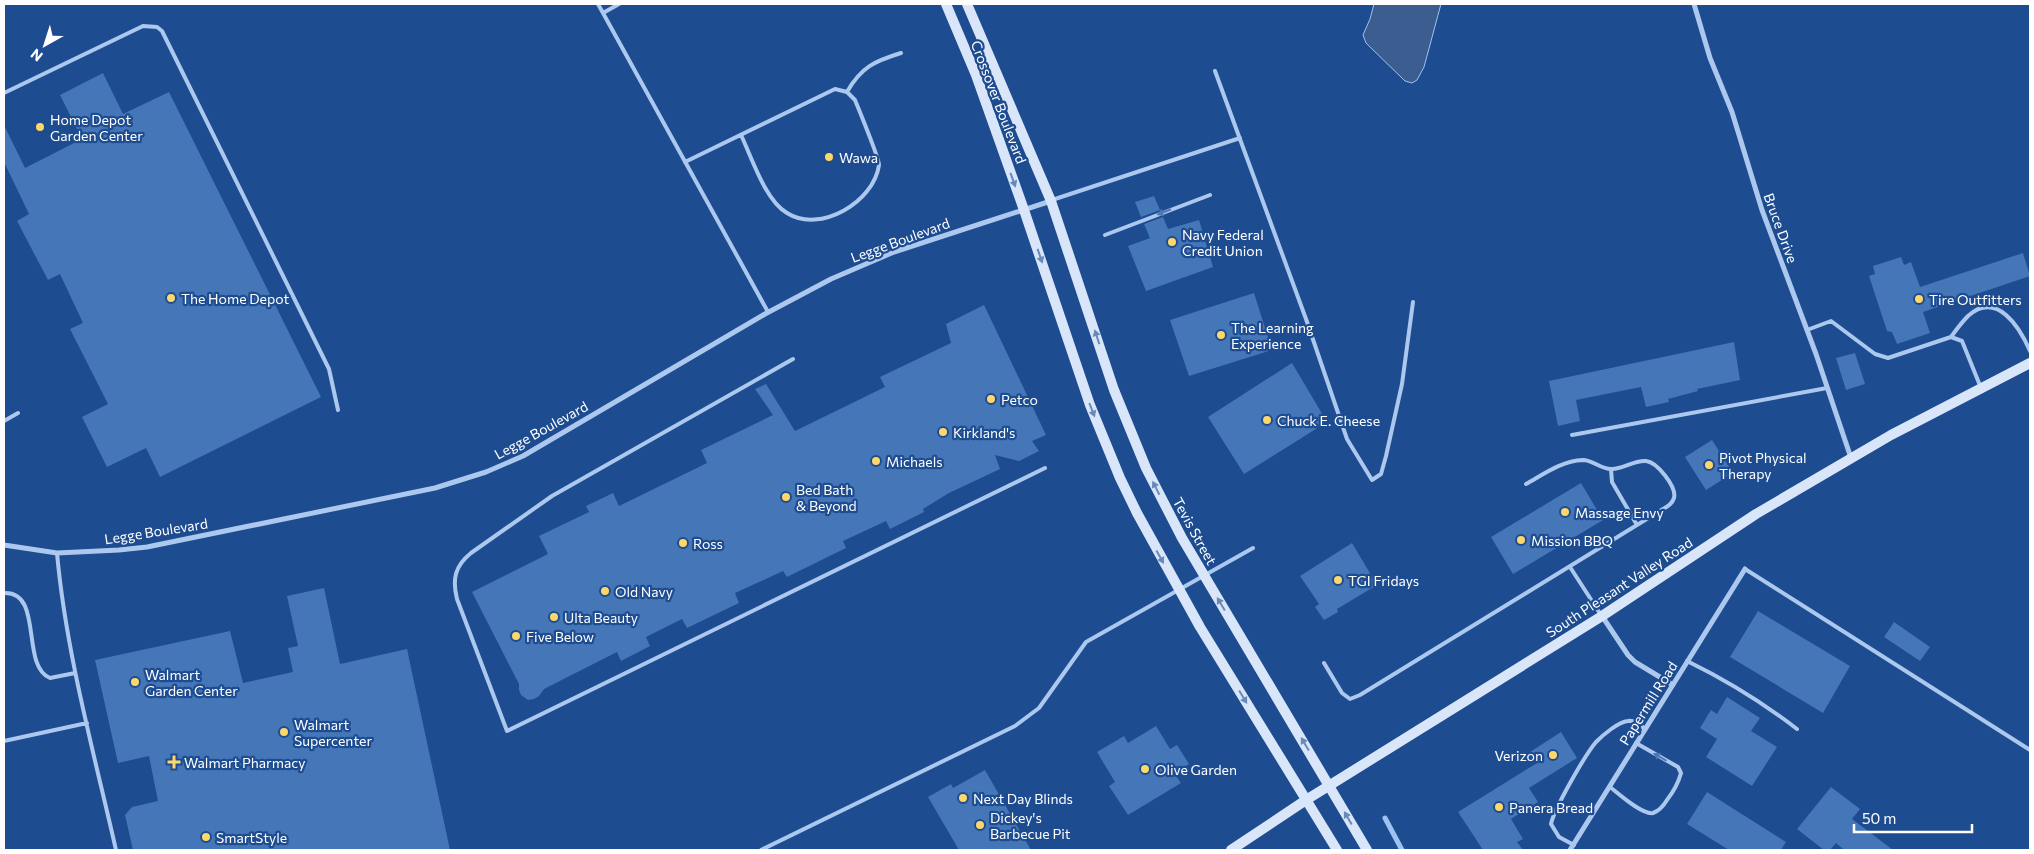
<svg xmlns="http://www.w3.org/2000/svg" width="2034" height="854" viewBox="0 0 2034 854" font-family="Commissioner,sans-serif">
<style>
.water{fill:#3b5d8f;stroke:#9fc3f0}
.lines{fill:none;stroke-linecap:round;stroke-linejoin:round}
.stream{stroke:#9fc3f0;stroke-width:5}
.building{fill:#4576b8}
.lane{stroke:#acc8ee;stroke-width:4}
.street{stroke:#acc8ee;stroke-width:5}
.secondary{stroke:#d9e6fa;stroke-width:10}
.oneway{fill:#688aba}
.oneway2{fill:#4f77b1}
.poi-dot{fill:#fed76a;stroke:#1d4c90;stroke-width:2}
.labels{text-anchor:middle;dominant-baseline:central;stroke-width:4.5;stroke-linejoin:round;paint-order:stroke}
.street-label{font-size:14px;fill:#fff;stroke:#1d4c90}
.poi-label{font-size:14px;fill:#fff;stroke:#1d4c90;text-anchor:start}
</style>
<rect width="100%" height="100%" fill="#1d4c90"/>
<path class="water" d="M1374 4H1441L1424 67 1417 80 1412 83 1405 81 1366 43 1363 35 1370 19Z"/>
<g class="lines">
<path class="stream" d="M1385 818 1402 850"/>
</g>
<path class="building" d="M103 73 123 114 169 92 321 397 160 477 146 448 107 467 82 417 108 404 70 329 83 323 60 274 48 280 17 221 29 214 4 162V125L25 168 82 139 60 95Z
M1154 196 1160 210 1141 217 1135 202Z
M1163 217 1168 229 1199 220 1213 267 1146 291 1128 246 1150 238 1144 224Z
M2023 253 2030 276 1923 312 1930 333 1897 344 1892 332 1887 331 1869 276 1875 274 1873 266 1901 257 1904 265 1911 262 1920 287Z
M1254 293 1272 350 1189 376 1170 320Z
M984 305 1046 435 1032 441 1039 451 1019 461 995 455 1000 469 949 493 923 509 924 512 890 529 886 521 843 541 846 548 787 577 783 571 735 593 739 603 687 628 682 619 646 637 650 646 621 661 617 652 544 689 539 696 534 699 528 700 521 695 519 690V684L472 592 548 554 539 536 589 512 586 506 613 493 619 506 707 463 701 450 773 415 755 389 766 384 795 431 885 387 880 377 951 343 946 324Z
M1734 342 1740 380 1697 389 1698 391 1668 399 1669 402 1646 407 1641 387 1576 400 1580 421 1558 426 1549 381Z
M1855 353 1865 384 1846 390 1836 358Z
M1292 363 1327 422 1244 474 1208 417Z
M1712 440 1733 473 1706 490 1685 457Z
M1581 483 1603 520 1513 574 1491 537Z
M1352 543 1377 585 1337 609 1338 612 1324 620 1315 607 1319 604 1300 576Z
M324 588 340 664 407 649 450 850H133L125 815 132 807 158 801 149 756 118 763 95 660 230 631 243 683 293 672 288 648 298 646 287 596Z
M1758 611 1850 666 1823 713 1730 657Z
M1894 622 1930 647 1920 661 1884 637Z
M1727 697 1760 718 1751 731 1777 747 1752 786 1706 757 1717 739 1700 728 1711 710 1717 714Z
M1156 726 1170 749 1177 745 1189 764 1174 773 1181 783 1128 815 1109 786 1115 782 1097 752 1124 736 1128 743Z
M1561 732 1577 758 1529 788 1538 802 1511 819 1523 839 1517 842 1523 850H1483L1458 812 1537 763 1530 752Z
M985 770 1031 850H959L928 797 951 784 953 788Z
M1831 787 1860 809 1852 819 1893 850H1844L1836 843 1830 850H1824L1797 829Z
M1707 792 1786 842 1781 850H1729L1687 824Z"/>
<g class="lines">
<path class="lane" d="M598 4 603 13
M619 4 603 13 768 312
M1215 71 1306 319 1347 439 1372 480 1381 474 1386 456 1402 384 1413 302
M847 92C861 67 875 61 901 53
M4 93 143 26 157 27 162 31 329 369 338 410
M685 162 835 89 847 92 855 100C859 110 879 158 879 165 874 202 820 234 787 213 765 200 752 158 741 135
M1052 200 1240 138
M1105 235 1210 195
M1807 330 1831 321 1875 354 1888 358 1951 337 1962 341 1981 388
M1951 337C1956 330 1962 322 1968 316 1997 290 2020 328 2030 351
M793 359 552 496 471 553C455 566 452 579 457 599L507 731 1045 468
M4 421 18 413
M1572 435 1827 388
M1611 469 1612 482 1637 525
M57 553C66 653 94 753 116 850
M1570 567 1601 615
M1745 569 2030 750
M4 593C44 591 20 666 50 678L75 673
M1687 661C1726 680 1762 702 1797 729
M1324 663 1342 693 1350 699 1360 695 1663 509C1668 506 1672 504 1674 498 1677 487 1657 462 1646 461 1634 460 1623 469 1612 469 1602 470 1593 460 1583 460 1561 461 1544 474 1526 484
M4 741 87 723
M1610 787C1619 794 1642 815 1653 813 1659 811 1664 805 1667 800 1674 791 1678 784 1681 773L1678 767 1636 743
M1574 845 1559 837 1551 824C1554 809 1585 755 1596 742 1603 735 1618 722 1628 721 1635 720 1640 725 1645 729
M761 850 1015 726 1039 708 1086 642 1253 548"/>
<path class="street" d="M1694 4 1710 58 1732 112 1762 210 1816 354 1851 458
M4 545 57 553 119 550 147 547 435 488 486 472 523 456 765 314 831 279 894 252 1051 201
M1602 616 1628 655 1635 662 1673 685
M1570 850 1745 569"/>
<path class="secondary" d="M946 4 976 75 1024 210 1090 405 1120 478 1137 513 1200 627 1337 850
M967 4 1051 201 1114 390 1146 468 1182 538 1367 850
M1231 850 1306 800 1602 616 1756 514 1891 435 2030 363"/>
</g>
<defs><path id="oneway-solid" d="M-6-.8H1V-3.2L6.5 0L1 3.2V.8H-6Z" transform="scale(1.25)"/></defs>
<g class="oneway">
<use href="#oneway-solid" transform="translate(1013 180) rotate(70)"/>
<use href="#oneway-solid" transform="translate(1040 256) rotate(71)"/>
<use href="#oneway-solid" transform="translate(1097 337) rotate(-108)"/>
<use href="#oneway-solid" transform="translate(1092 410) rotate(69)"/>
<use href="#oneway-solid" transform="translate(1156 488) rotate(-117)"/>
<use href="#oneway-solid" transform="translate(1160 557) rotate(61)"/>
<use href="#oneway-solid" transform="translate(1221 604) rotate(-121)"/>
<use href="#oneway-solid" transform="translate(1243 697) rotate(59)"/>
<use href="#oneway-solid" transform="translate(1305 744) rotate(-121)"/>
<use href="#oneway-solid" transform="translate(1348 818) rotate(-120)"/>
</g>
<g class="oneway2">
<use href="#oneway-solid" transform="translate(1164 212) rotate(159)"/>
<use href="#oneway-solid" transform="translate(1660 757) rotate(-150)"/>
</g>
<g class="poi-dot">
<circle cx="40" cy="127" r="5"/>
<circle cx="829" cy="157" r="5"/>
<circle cx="1172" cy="242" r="5"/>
<circle cx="171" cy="298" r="5"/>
<circle cx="1919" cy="299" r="5"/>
<circle cx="1221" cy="335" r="5"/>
<circle cx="991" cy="399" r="5"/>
<circle cx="1267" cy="420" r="5"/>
<circle cx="943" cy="432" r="5"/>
<circle cx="876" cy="461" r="5"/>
<circle cx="1709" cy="465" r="5"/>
<circle cx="786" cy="497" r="5"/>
<circle cx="1565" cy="512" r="5"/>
<circle cx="1521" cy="540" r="5"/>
<circle cx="683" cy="543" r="5"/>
<circle cx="1338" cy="580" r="5"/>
<circle cx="605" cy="591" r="5"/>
<circle cx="554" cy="617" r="5"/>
<circle cx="516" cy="636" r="5"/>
<circle cx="135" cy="682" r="5"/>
<circle cx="284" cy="732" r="5"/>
<circle cx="1553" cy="755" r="5"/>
<path d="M171.5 754.5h5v5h5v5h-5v5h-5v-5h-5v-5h5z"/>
<circle cx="1145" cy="769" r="5"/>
<circle cx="963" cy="798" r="5"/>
<circle cx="1499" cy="807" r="5"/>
<circle cx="980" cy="825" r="5"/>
<circle cx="206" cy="837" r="5"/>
</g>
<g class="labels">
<g class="street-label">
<text transform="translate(999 102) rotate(69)">Crossover Boulevard</text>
<text transform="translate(1781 228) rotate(70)">Bruce Drive</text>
<text transform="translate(900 240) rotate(-20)">Legge Boulevard</text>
<text transform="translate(541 430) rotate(-29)">Legge Boulevard</text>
<text transform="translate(156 531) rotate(-9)">Legge Boulevard</text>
<text transform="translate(1195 531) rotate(61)">Tevis Street</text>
<text transform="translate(1619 587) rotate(-33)">South Pleasant Valley Road</text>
<text transform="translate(1648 703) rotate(-58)">Papermill Road</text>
</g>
<g class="poi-label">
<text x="50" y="119">Home Depot<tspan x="50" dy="16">Garden Center</tspan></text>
<text x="839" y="157">Wawa</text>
<text x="1182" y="234">Navy Federal<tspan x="1182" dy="16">Credit Union</tspan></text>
<text x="181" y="298">The Home Depot</text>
<text x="1929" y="299">Tire Outfitters</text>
<text x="1231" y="327">The Learning<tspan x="1231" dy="16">Experience</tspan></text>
<text x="1001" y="399">Petco</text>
<text x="1277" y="420">Chuck E. Cheese</text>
<text x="953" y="432">Kirkland's</text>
<text x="1719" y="457">Pivot Physical<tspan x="1719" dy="16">Therapy</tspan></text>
<text x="886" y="461">Michaels</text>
<text x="796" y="489">Bed Bath<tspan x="796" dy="16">&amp; Beyond</tspan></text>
<text x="1575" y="512">Massage Envy</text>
<text x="1531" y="540">Mission BBQ</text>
<text x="693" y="543">Ross</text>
<text x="1348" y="580">TGI Fridays</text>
<text x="615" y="591">Old Navy</text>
<text x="564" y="617">Ulta Beauty</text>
<text x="526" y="636">Five Below</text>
<text x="145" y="674">Walmart<tspan x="145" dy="16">Garden Center</tspan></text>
<text x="294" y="724">Walmart<tspan x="294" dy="16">Supercenter</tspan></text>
<text x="1543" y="755" text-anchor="end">Verizon</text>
<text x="184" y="762">Walmart Pharmacy</text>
<text x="1155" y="769">Olive Garden</text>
<text x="973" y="798">Next Day Blinds</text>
<text x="1509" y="807">Panera Bread</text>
<text x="990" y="817">Dickey's<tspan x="990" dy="16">Barbecue Pit</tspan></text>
<text x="216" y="837">SmartStyle</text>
</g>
</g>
<rect width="2034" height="854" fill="none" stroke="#ffffff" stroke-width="10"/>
<g transform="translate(45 45) rotate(219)" stroke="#1d4c90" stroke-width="4" paint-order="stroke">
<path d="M0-4L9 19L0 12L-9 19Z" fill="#ffffff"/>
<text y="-8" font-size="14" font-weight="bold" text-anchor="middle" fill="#ffffff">N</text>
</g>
<path d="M1854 824v8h118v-8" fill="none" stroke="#ffffff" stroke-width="2.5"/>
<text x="1862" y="824" font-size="15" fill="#ffffff" stroke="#1d4c90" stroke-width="4" paint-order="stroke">50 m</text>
</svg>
